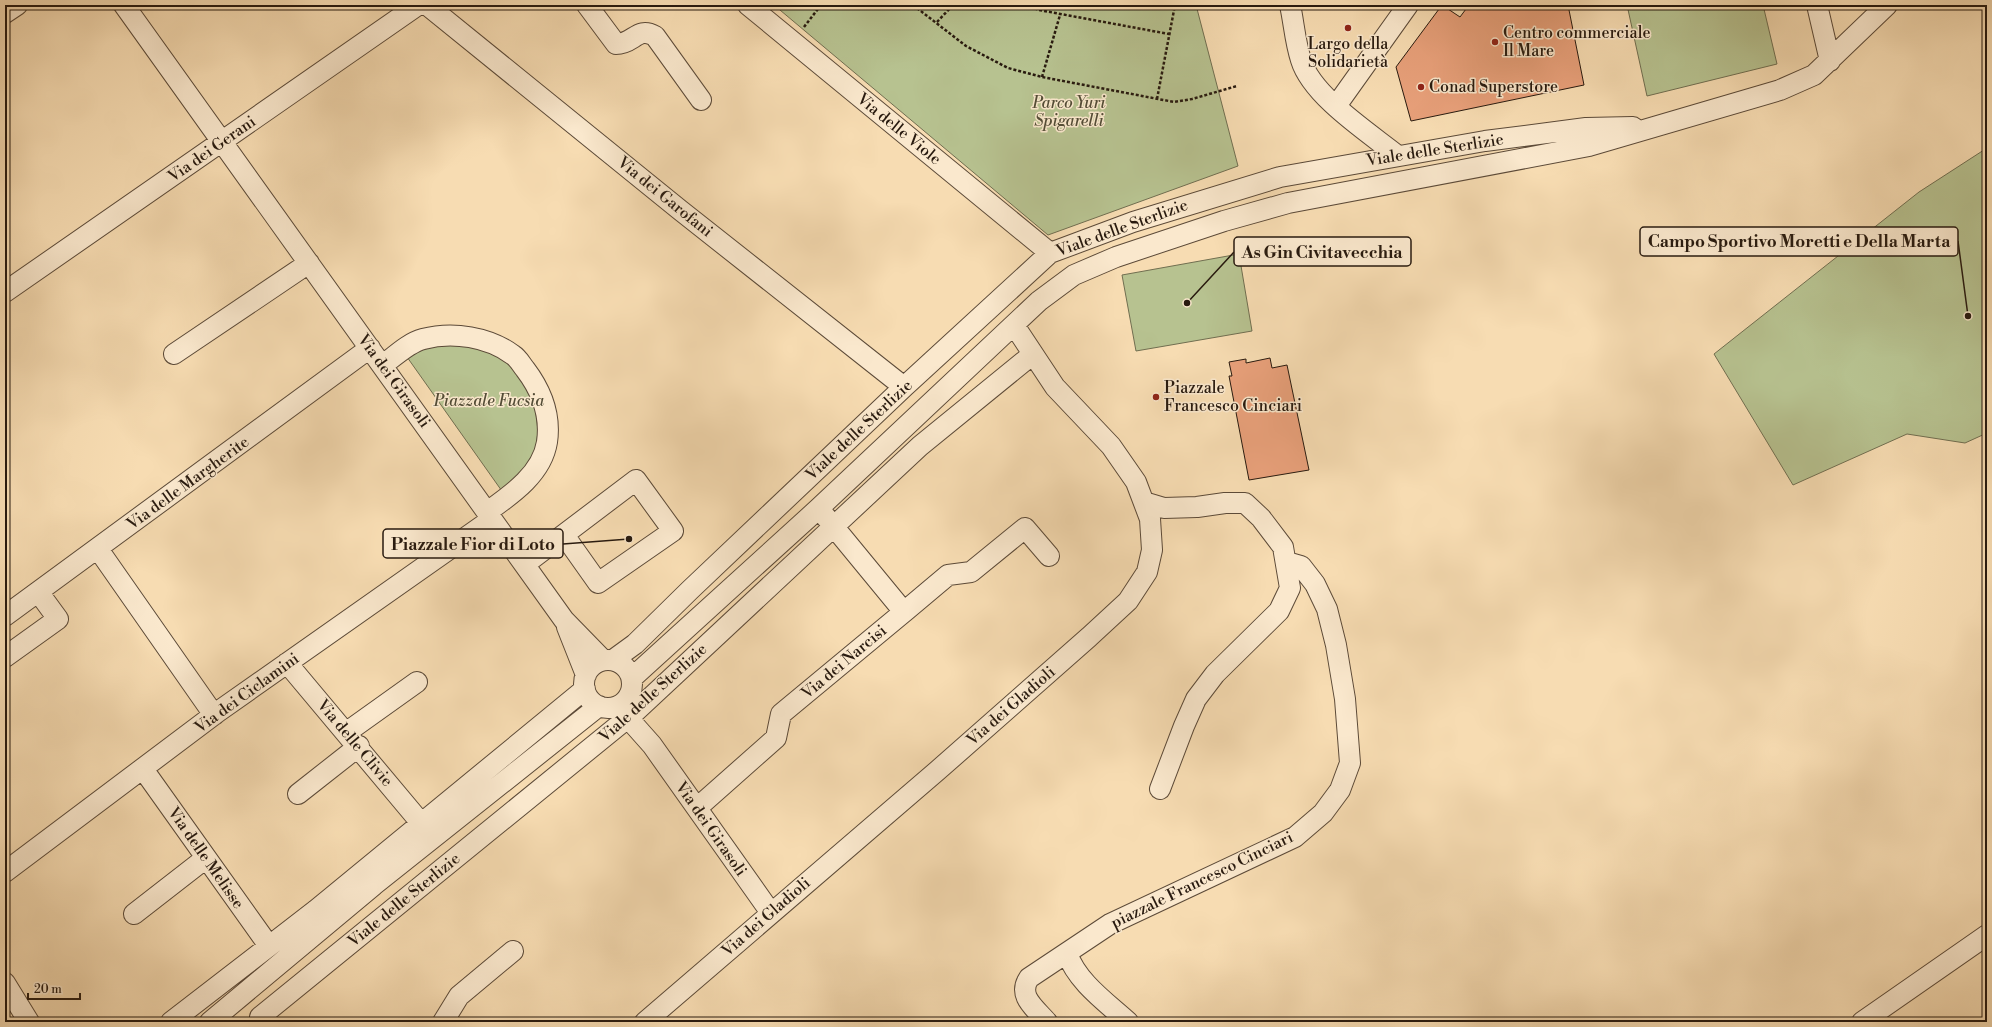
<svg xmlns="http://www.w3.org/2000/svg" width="1992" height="1027" viewBox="0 0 1992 1027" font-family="'Libre Bodoni',serif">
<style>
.green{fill:#b7c290;stroke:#706e50}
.building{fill:#e8a07a;stroke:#281a0f}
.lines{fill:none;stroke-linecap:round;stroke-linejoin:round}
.minor-casing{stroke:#5c4a38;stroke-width:22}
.path{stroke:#281a0f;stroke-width:2.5;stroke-dasharray:3 2;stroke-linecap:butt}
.minor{stroke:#fae8cd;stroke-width:20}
.poi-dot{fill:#8f2418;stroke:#fae8cd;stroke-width:1.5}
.labels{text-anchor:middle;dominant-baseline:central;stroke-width:3;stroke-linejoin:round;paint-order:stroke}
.poi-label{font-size:16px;fill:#281a0f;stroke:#fae8cd;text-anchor:start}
.park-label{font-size:16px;font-style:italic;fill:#534c36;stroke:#fae8cd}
.street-label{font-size:16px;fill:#281a0f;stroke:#fae8cd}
.leader{fill:none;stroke:#281a0f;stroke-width:1.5}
.callout-dot{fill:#281a0f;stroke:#fae8cd;stroke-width:1.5}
.callout{fill:#fae8cd;stroke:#281a0f;stroke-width:1.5}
.callout-label{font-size:17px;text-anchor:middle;font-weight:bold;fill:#281a0f}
</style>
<rect width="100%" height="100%" fill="#f7dcb2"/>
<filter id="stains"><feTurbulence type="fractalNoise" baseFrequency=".005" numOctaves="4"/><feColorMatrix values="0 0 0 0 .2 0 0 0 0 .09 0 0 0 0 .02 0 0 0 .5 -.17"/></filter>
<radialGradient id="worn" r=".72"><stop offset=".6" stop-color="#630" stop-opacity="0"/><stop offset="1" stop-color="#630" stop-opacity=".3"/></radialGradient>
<path class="green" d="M774 5H1196L1238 166 1048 235Z
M1627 5H1763L1777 64 1647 96Z
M1987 148V433L1965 443 1907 434 1793 485 1714 354 1919 192Z
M1239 254 1252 331 1136 351 1122 275Z
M450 343 491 351 515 368 535 404 538 431 536 449 527 470 504 494 407 357 421 350Z"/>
<path class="building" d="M1442 5 1460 17 1469 5H1568L1584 85 1411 121 1396 67Z
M1270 358 1272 368 1287 365 1309 470 1249 480 1229 376H1232L1229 362 1246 359V363Z"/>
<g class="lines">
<defs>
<path id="minor" d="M124 5 564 620 603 660
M427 5 680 210 904 387
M587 5 616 44C634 44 637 26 655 36L701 100
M748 5 1050 253
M1290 5C1294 23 1295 42 1301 60 1312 96 1368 132 1398 156
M1817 5 1830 61
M5 13 17 5
M1336 106 1408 5
M5 292 418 5
M174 354 309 263
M383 365C395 356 408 343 423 339 453 331 489 337 513 355 518 358 521 364 525 369 541 390 551 415 547 442 542 474 511 495 487 512
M1144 502 1164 508 1197 507 1225 503H1245L1261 518 1283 547 1290 588 1279 611 1215 674 1196 699 1184 726 1160 789
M98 549 214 715
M525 564 636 480 673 531 598 583 564 535
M904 612 948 575 971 572 1025 528 1049 556
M5 616 370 348
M567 627 586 675
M5 657 58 619 39 593
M584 684a24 24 0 1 1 48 0a24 24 0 1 1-48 0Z
M613 660 635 644 690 590 904 387 1050 253 1133 222 1280 177 1485 141 1586 128 1633 127
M287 663 421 823
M632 678 819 508 1039 301 1074 275 1116 257 1224 221 1288 203 1589 146 1780 90 1814 75 1887 5
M614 708 628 718 652 745 771 913
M347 732 417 682
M143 769 269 946
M298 794 359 746
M697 808 776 738 781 714 904 612 825 516
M5 872 219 711 492 519
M134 914 206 858
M1067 953C1077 982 1106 1002 1128 1022
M5 983 29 1022
M260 1017 635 712 920 446 1033 354
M171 1022 316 910 585 689
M210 1022 374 885 599 706
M443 1022 459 996 513 951
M645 1022 937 771 1089 637 1128 601 1147 572 1152 550 1150 519 1136 482 1111 446 1055 387 1014 325
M1047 1022C1035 1008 1017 996 1029 978L1110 924 1295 837 1323 813 1340 790 1350 763 1345 699 1336 645 1327 609 1315 584 1301 566 1287 562
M1862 1022 1987 935"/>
</defs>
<use href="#minor" class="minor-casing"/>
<path class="path" d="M913 5 966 46 1008 68 1042 77 1174 102 1192 99 1237 86
M1025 5 1039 10 1169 34
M937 22 953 5
M804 27 821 5
M1042 77 1060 15
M1157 99 1175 5"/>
<use href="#minor" class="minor"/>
</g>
<g class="poi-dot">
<circle cx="1348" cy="28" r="4"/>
<circle cx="1495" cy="42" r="4"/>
<circle cx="1421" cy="87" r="4"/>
<circle cx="1156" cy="397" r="4"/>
</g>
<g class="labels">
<g class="poi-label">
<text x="1503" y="33">Centro commerciale<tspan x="1503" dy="18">Il Mare</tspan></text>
<text x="1348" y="44" text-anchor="middle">Largo della<tspan x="1348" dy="18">Solidarietà</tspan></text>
<text x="1429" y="87">Conad Superstore</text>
<text x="1164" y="388">Piazzale<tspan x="1164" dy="18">Francesco Cinciari</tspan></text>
</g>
<g class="park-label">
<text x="1069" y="103">Parco Yuri<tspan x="1069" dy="18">Spigarelli</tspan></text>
<text x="489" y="401">Piazzale Fucsia</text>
</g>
<g class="street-label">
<text transform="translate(899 129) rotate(39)">Via delle Viole</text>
<text transform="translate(212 149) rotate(-35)">Via dei Gerani</text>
<text transform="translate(1435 150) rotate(-9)">Viale delle Sterlizie</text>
<text transform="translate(665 197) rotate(39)">Via dei Garofani</text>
<text transform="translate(1122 228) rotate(-20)">Viale delle Sterlizie</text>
<text transform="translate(394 381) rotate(54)">Via dei Girasoli</text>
<text transform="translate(859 430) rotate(-43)">Viale delle Sterlizie</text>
<text transform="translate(188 483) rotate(-36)">Via delle Margherite</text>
<text transform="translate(844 662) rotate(-40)">Via dei Narcisi</text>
<text transform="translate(247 693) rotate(-36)">Via dei Ciclamini</text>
<text transform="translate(653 693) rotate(-42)">Viale delle Sterlizie</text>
<text transform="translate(1011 706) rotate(-41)">Via dei Gladioli</text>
<text transform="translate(355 743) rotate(50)">Via delle Clivie</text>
<text transform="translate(711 829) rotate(55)">Via dei Girasoli</text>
<text transform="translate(206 858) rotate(55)">Via delle Melisse</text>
<text transform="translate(1202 880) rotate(-26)">piazzale Francesco Cinciari</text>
<text transform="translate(404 900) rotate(-39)">Viale delle Sterlizie</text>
<text transform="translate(766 917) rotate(-41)">Via dei Gladioli</text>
</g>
</g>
<path class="leader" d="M1968 316L1958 241M1187 303L1234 252M629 539L563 544"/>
<g class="callout-dot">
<circle cx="1968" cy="316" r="4"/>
<circle cx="1187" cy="303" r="4"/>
<circle cx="629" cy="539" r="4"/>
</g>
<g class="callout">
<rect x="1640" y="227" width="318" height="29" rx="4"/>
<rect x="1234" y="237" width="177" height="29" rx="4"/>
<rect x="383" y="529" width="180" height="29" rx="4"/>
</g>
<g class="callout-label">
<text x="1799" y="247">Campo Sportivo Moretti e Della Marta</text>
<text x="1322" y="258">As Gin Civitavecchia</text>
<text x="473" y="550">Piazzale Fior di Loto</text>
</g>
<rect width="1992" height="1027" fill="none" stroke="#f7dcb2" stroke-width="20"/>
<rect x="6" y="6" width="1980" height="1015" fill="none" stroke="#281a0f" stroke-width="2"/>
<rect x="10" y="10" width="1972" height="1007" fill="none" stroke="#281a0f"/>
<path d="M28 993v6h52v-6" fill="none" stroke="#281a0f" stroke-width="2"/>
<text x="34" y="993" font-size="12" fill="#281a0f" stroke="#fae8cd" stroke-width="3" paint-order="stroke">20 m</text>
<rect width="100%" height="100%" filter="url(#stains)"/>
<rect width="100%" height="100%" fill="url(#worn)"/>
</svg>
